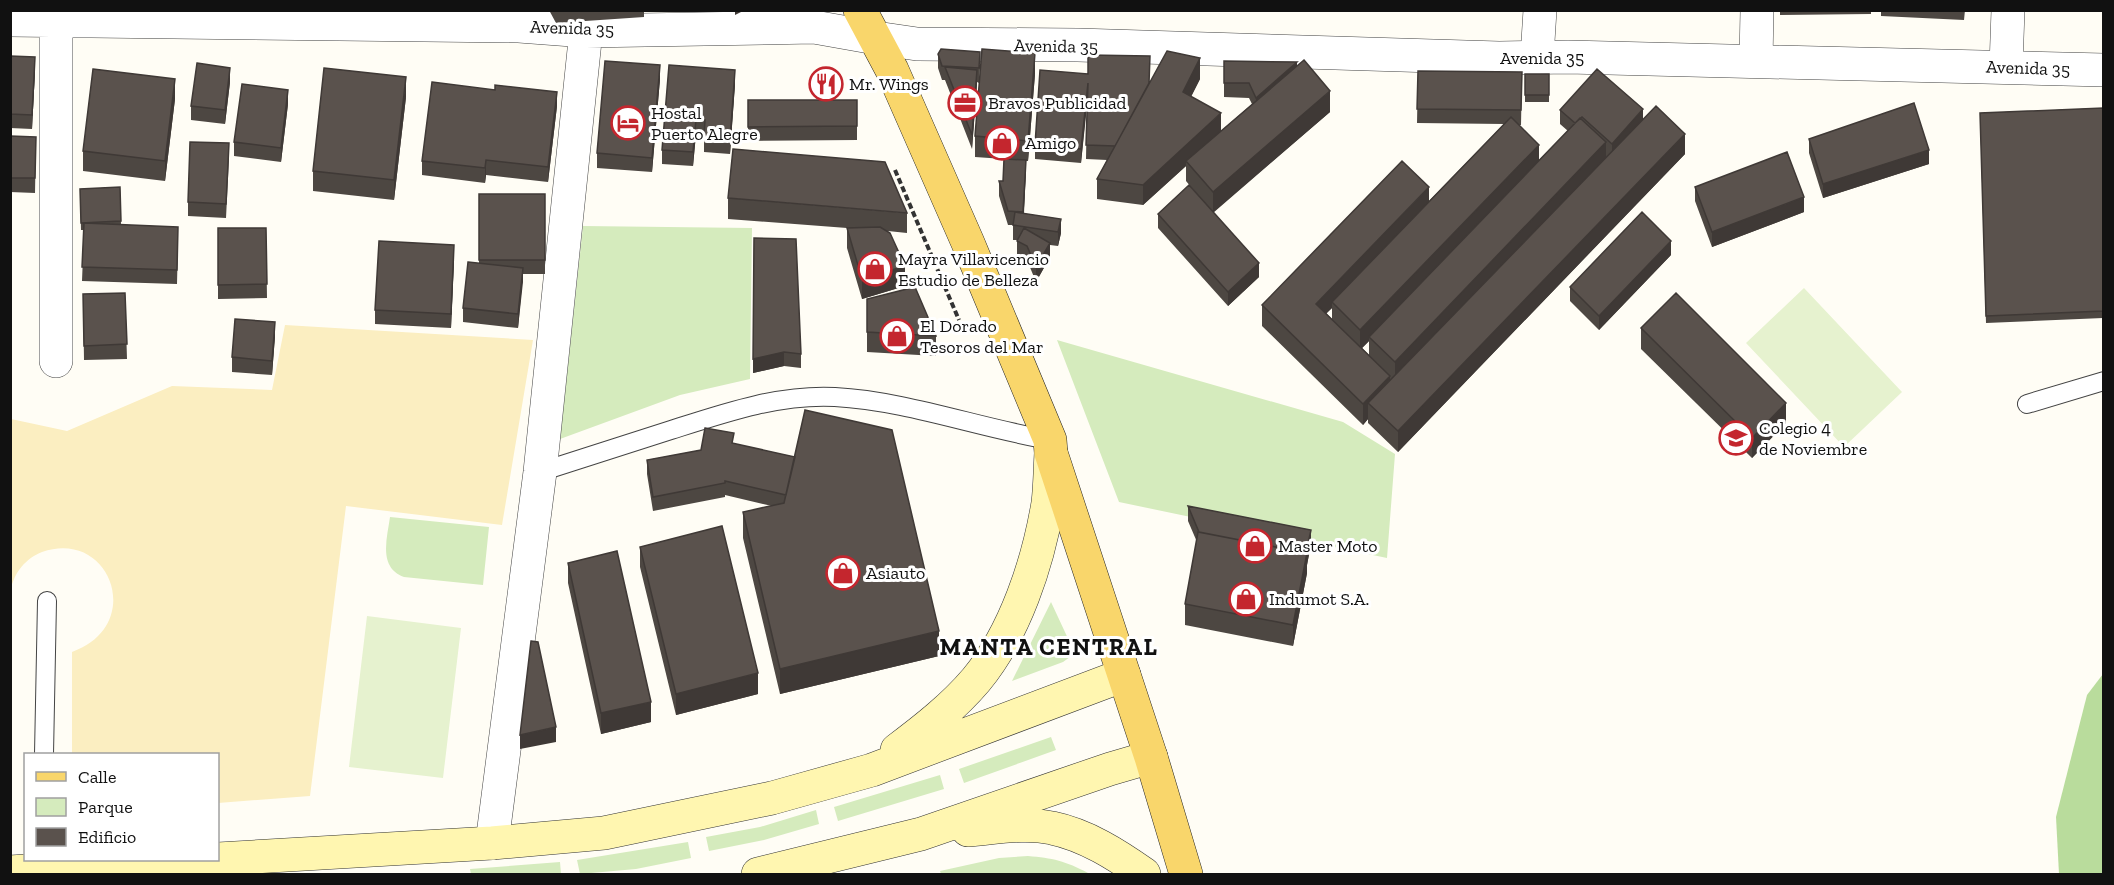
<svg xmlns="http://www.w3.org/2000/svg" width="2114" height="885" viewBox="0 0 2114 885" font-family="'Zilla Slab',serif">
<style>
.green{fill:#d5ebbd}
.forest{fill:#b9dc9c}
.sand{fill:#fbeec1}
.pitch{fill:#e6f2cf}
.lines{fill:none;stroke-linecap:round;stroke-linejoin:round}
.service-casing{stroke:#444;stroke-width:20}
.minor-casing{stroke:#444;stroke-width:34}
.tertiary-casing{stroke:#444;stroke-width:34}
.secondary-casing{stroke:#333;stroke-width:34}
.primary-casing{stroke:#222;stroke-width:34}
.path{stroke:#333;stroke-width:4;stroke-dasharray:6 3;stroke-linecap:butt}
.service{stroke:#fff;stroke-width:18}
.minor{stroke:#fff;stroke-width:33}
.tertiary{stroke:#fff;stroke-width:33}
.secondary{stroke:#fff6b0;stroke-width:33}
.primary{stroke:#f9d66b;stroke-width:33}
.wall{fill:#4d4742;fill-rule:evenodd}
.shaded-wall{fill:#3f3936}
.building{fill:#5a524d;stroke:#3f3936;stroke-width:1.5}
.labels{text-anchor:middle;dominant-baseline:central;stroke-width:6;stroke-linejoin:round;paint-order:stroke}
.street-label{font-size:18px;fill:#111;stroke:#fff}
.poi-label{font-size:18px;fill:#111;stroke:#fff;text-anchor:start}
.district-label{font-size:24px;font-weight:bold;letter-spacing:1.5px;fill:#111;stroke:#fff}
</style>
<rect width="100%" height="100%" fill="#fffdf5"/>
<path class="green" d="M583 226 752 228 750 379 680 395 560 439Z
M1057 340 1343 422 1395 454 1387 558 1119 502Z
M390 517 489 527 483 585 404 577C378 567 387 539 390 517Z
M1051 602 1071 645 1070 657 1063 662 1012 681Z
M1051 737 1056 750 964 783 959 769Z
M940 775 944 789 838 821 834 807Z
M816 810 819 824 764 840 709 851 706 837 760 827Z
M688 842 691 858 636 869 580 874 577 860Z
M1028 856C1052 858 1066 861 1088 873L1082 874H941L940 871 999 858Z
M560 862 561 874H471L470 869Z"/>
<path class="forest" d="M2103 674V874H2059L2056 817 2087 695Z"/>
<path class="sand" d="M285 325 533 340 502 525 346 506 310 796 218 803V754H72V652C146 626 111 528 42 552 26 558 14 573 11 589V419L67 431 172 386 272 390Z"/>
<path class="pitch" d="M1804 288 1902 392 1844 447 1746 343Z
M367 616 461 628 443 778 349 767Z"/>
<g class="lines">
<defs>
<path id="service" d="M2027 404 2104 381
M540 472C584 458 627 444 671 430 724 413 779 394 835 397 907 401 979 428 1050 440
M44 754 47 601"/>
<path id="minor" d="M10 20 519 26 586 31 814 27 876 38
M56 22V361
M1537 57 1540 10
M1756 61 1757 10
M2006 67 2008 10
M492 843 540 472 586 31"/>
<path id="tertiary" d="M876 38 917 44 1078 45 1499 58 1568 57 2104 70"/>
<path id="secondary" d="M897 750C925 729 953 707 976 680 1015 633 1038 563 1048 503 1050 487 1050 469 1051 453
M968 830C995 828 1026 822 1052 828 1086 835 1117 855 1144 874
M218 859 492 843 604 833 772 798 872 770 1124 675
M10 872 201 860
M758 874 921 834 1110 769 1151 757"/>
<path id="primary" d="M860 10 892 70 968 243 1050 440 1051 453 1151 757 1186 874"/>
</defs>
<use href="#service" class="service-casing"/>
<use href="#minor" class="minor-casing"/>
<use href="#tertiary" class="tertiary-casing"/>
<use href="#secondary" class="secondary-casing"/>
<use href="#primary" class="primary-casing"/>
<path class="path" d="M895 170 959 320"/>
<use href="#service" class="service"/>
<use href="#minor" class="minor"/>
<use href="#tertiary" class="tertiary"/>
<use href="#secondary" class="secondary"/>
<use href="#primary" class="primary"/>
</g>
<path class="wall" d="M549 10H644V17L556 23Z
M1470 10H1497V11Z
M1780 10H1871V14L1780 15Z
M1881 10H1965L1964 20 1881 16Z
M938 54 980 67 979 83 977 82 972 149 945 80H942L938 68Z
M10 56 35 71 32 129 10 128Z
M1224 61 1297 66 1330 112 1213 212 1259 277 1228 306 1158 228V214L1196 193 1186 181V166L1143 205 1097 199V179L1107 160 1086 159 1087 101 1081 163 1035 159V145L1088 74 1150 83 1200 79 1191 97 1221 131 1252 104 1249 98 1224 97Z
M1418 71 1522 72 1521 125H1518L1539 160 1568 131 1560 124V110L1643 119 1685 154 1398 452 1368 423V419L1363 425 1262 326V305L1429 201 1504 124 1417 123ZM1332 308V319L1326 313ZM1369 341V355L1362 348Z
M1035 74 1028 161H1026L1024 214 1061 233 1058 246 1050 245V257L1036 282 1027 260 1017 255V240H1013V225H1008L999 196V181H1003L1004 159 975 157V136Z
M1525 74H1549V102H1525Z
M660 79 652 172 597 168V153Z
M230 82 225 124 191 120V106Z
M735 84 730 154 704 152V134H696L693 166 662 164V150Z
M406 97 394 200 313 191V171Z
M175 99 165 181 83 171V151Z
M748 100H857V140L748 141Z
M288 104 281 162 234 156V142Z
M557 106 548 182 486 175 485 183 422 175V161Z
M2103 108V318L1986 323 1980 113Z
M10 136 36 137 35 193 10 192Z
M1809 139 1929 164 1823 198 1809 153Z
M229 158 226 218 188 216V202Z
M120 187 121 224 178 241 177 284 82 281 84 230H81L80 189Z
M1695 187 1804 212 1712 247 1695 201Z
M479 194H545V274H523L518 328 463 322V308L479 263Z
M728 198 907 213V233L888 231 905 286 862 299 847 248V228L728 219Z
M218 228H266L267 298 218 299Z
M754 238 801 354V368L784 366 753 373Z
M1671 255 1599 330 1570 301V287Z
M454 259 451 328 375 324V310Z
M125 293 127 359 84 360 83 294Z
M867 299 936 336V356L867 352Z
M1641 328 1786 423 1752 458 1641 349Z
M275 336 272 375 232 372V357Z
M734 444 795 457 939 656 780 694 743 538V512L772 506 725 495V497L653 511 647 474V460Z
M1188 506 1311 544 1307 565V573L1293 646 1185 625V604L1197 542 1188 521Z
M640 547 758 694 676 715 640 567Z
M568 563 651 722 601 734 568 583Z"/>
<path class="shaded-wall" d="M735 10H745L735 15Z
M1035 53V74L1028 161V141Z
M35 57V71L32 129V115Z
M1200 58V79L1183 112V92Z
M1297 62V77L1256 112V98Z
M660 65V79L652 172V158Z
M230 68V82L225 124V110Z
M735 70V84L730 154V140Z
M977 70V84L972 149V135Z
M406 77V97L394 200V180Z
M175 79V99L165 181V161Z
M1088 83V97L1081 163V149Z
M288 90V104L281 162V148Z
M1330 91V112L1213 213V192Z
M557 92V106L548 182V167Z
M1643 109V123L1612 158V144Z
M1221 113V133L1186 161V166L1143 205V185Z
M696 119V134L693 166V152Z
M1685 134V154L1398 452V431Z
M1606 142V163L1395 382V362Z
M1539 145V165L1369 337V341L1360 350V330Z
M1929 150V164L1823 198V184Z
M486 160V175L485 183V168Z
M1026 160V174L1023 226V212Z
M1429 187V207L1332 302V308L1316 324V304Z
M1804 197V212L1712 247V232Z
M1061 219V233L1058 246V232Z
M1671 241V255L1599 330V316Z
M1050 243V257L1036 282V267Z
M454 245V259L451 328V314Z
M1259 263V277L1228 306V292Z
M905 266V286L862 299V279Z
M523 268V282L518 328V314Z
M275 322V336L272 375V361Z
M784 352V366L753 373V359Z
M1390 376V396L1368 403V419L1363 425V404Z
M1786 403V423L1752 458V438Z
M1311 530V544L1307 565V573L1293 646V625Z
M939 631V656L780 694V669Z
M758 673V694L676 715V694Z
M651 702V722L601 734V713Z
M556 727V742L520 749V735Z"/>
<path class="building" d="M941 49 980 52 979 68 942 66 938 54Z
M982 49 1035 53 1028 141 975 136Z
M1167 51 1200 58 1183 92 1221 113 1143 185 1097 179Z
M1088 55 1150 56 1149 83 1115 146 1086 145 1088 83 1081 149 1035 145 1040 70 1088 74Z
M10 56 35 57 32 115 10 114Z
M1304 60 1330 91 1213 192 1186 161Z
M605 61 660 65 652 158 597 153Z
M1224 61 1297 62 1256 98 1249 83H1224Z
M197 63 230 68 225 110 191 106Z
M669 65 735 70 730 140 704 138 705 120 696 119 693 152 662 150Z
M945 67 977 70 972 135Z
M324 68 406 77 394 180 313 171Z
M93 69 175 79 165 161 83 151Z
M1597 69 1643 109 1612 144 1582 117 1575 123 1560 110Z
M1418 71 1522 72 1521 110 1417 109Z
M1525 74H1549V95H1525Z
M432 82 495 90V85L557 92 548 167 486 160 485 168 422 161Z
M242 84 288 90 281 148 234 142Z
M748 100H857V126L748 127Z
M1914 103 1929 150 1823 184 1809 139Z
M1656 106 1685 134 1398 431 1368 403Z
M2103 108V311L1986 316 1980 113Z
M1511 117 1539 145 1360 330 1332 302Z
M1580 118 1606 142 1395 362 1369 337Z
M10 136 36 137 35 178H10Z
M190 142 229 143 226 204 188 202Z
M733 149 885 162 907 213 728 198Z
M1787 152 1804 197 1712 232 1695 187Z
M1004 159 1026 160 1023 212 1008 211 999 181H1003Z
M1402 161 1429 187 1316 304 1390 376 1363 404 1262 305Z
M1189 185 1259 263 1228 292 1158 214Z
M120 187 121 221 81 223 80 189Z
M479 194H545V260H479Z
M1015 212 1061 219 1058 232 1013 225Z
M1642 212 1671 241 1599 316 1570 287Z
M84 223 178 227 177 270 82 267Z
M880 227 890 233 905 266 862 279 847 228Z
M218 228H266L267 284 218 285Z
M1024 228 1050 243 1036 267 1027 246 1017 241Z
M754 238 796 239 801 354 784 352 753 359Z
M379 241 454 245 451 314 375 310Z
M468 262 523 268 518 314 463 308Z
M915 287 936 336 867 332V299Z
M125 293 127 344 84 346 83 294Z
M1676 293 1786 403 1752 438 1641 328Z
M235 319 275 322 272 361 232 357Z
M805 410 892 430 939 631 780 669 743 512 784 503Z
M705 428 734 433 732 443 795 457 786 495 725 481V483L653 497 647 460 701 450Z
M1188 506 1311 530 1306 553 1199 532Z
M722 526 758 673 676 694 640 547Z
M1198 532 1307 553 1293 625 1185 604Z
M617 551 651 702 601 713 568 563Z
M531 641 538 642 556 727 520 735Z"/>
<defs>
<symbol id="restaurant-ring" viewBox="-11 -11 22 22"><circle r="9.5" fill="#fff" stroke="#c4262e" stroke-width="1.5"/><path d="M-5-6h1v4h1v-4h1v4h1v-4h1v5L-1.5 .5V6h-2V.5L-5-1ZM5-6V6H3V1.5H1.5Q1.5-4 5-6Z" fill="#c4262e"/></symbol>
<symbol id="office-ring" viewBox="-11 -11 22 22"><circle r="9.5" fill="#fff" stroke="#c4262e" stroke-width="1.5"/><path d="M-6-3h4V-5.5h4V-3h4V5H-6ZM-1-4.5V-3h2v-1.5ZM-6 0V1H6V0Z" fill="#c4262e"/></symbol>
<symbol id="hotel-ring" viewBox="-11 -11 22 22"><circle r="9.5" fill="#fff" stroke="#c4262e" stroke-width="1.5"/><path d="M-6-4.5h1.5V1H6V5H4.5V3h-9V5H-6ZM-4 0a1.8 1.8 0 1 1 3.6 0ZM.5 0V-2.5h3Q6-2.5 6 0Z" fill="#c4262e"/></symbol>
<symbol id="shop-ring" viewBox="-11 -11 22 22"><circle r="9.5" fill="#fff" stroke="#c4262e" stroke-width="1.5"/><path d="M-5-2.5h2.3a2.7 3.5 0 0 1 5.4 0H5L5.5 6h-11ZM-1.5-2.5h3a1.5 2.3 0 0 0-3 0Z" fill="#c4262e"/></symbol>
<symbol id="school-ring" viewBox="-11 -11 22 22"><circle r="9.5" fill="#fff" stroke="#c4262e" stroke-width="1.5"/><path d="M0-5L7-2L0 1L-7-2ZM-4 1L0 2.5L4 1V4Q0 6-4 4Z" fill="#c4262e"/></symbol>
</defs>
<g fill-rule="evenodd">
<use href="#restaurant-ring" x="807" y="65" width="38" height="38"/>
<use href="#office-ring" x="946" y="84" width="38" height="38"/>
<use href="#hotel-ring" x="609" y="104" width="38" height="38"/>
<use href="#shop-ring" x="983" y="124" width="38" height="38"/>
<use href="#shop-ring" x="856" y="250" width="38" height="38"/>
<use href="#shop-ring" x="878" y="317" width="38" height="38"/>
<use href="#school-ring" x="1717" y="419" width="38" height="38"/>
<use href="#shop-ring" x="1236" y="527" width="38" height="38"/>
<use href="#shop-ring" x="824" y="554" width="38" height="38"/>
<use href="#shop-ring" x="1227" y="580" width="38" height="38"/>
</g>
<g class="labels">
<g class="street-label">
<text transform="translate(572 28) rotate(2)">Avenida 35</text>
<text transform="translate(1056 46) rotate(1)">Avenida 35</text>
<text x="1542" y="58">Avenida 35</text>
<text transform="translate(2028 68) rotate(2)">Avenida 35</text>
</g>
<g class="poi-label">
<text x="849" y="84">Mr. Wings</text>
<text x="988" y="103">Bravos Publicidad</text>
<text x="651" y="113">Hostal<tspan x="651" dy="21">Puerto Alegre</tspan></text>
<text x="1025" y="143">Amigo</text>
<text x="898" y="259">Mayra Villavicencio<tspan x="898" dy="21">Estudio de Belleza</tspan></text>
<text x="920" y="326">El Dorado<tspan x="920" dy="21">Tesoros del Mar</tspan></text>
<text x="1759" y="428">Colegio 4<tspan x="1759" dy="21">de Noviembre</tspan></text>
<text x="1278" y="546">Master Moto</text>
<text x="866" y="573">Asiauto</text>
<text x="1269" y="599">Indumot S.A.</text>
</g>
<g class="district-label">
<text x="1049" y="646">MANTA CENTRAL</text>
</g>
</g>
<rect width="2114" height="885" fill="none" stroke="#111111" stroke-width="24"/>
<rect x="24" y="753" width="195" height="108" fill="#ffffff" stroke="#a0a0a0" stroke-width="1.5"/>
<rect x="36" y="772" width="30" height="9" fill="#f9d66b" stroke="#a0a0a0" stroke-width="1.5"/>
<text x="78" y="783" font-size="18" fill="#111111">Calle</text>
<rect x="36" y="798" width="30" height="18" fill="#d5ebbd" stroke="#a0a0a0" stroke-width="1.5"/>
<text x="78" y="813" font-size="18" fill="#111111">Parque</text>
<rect x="36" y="828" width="30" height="18" fill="#5a524d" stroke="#a0a0a0" stroke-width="1.5"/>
<text x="78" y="843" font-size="18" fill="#111111">Edificio</text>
</svg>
